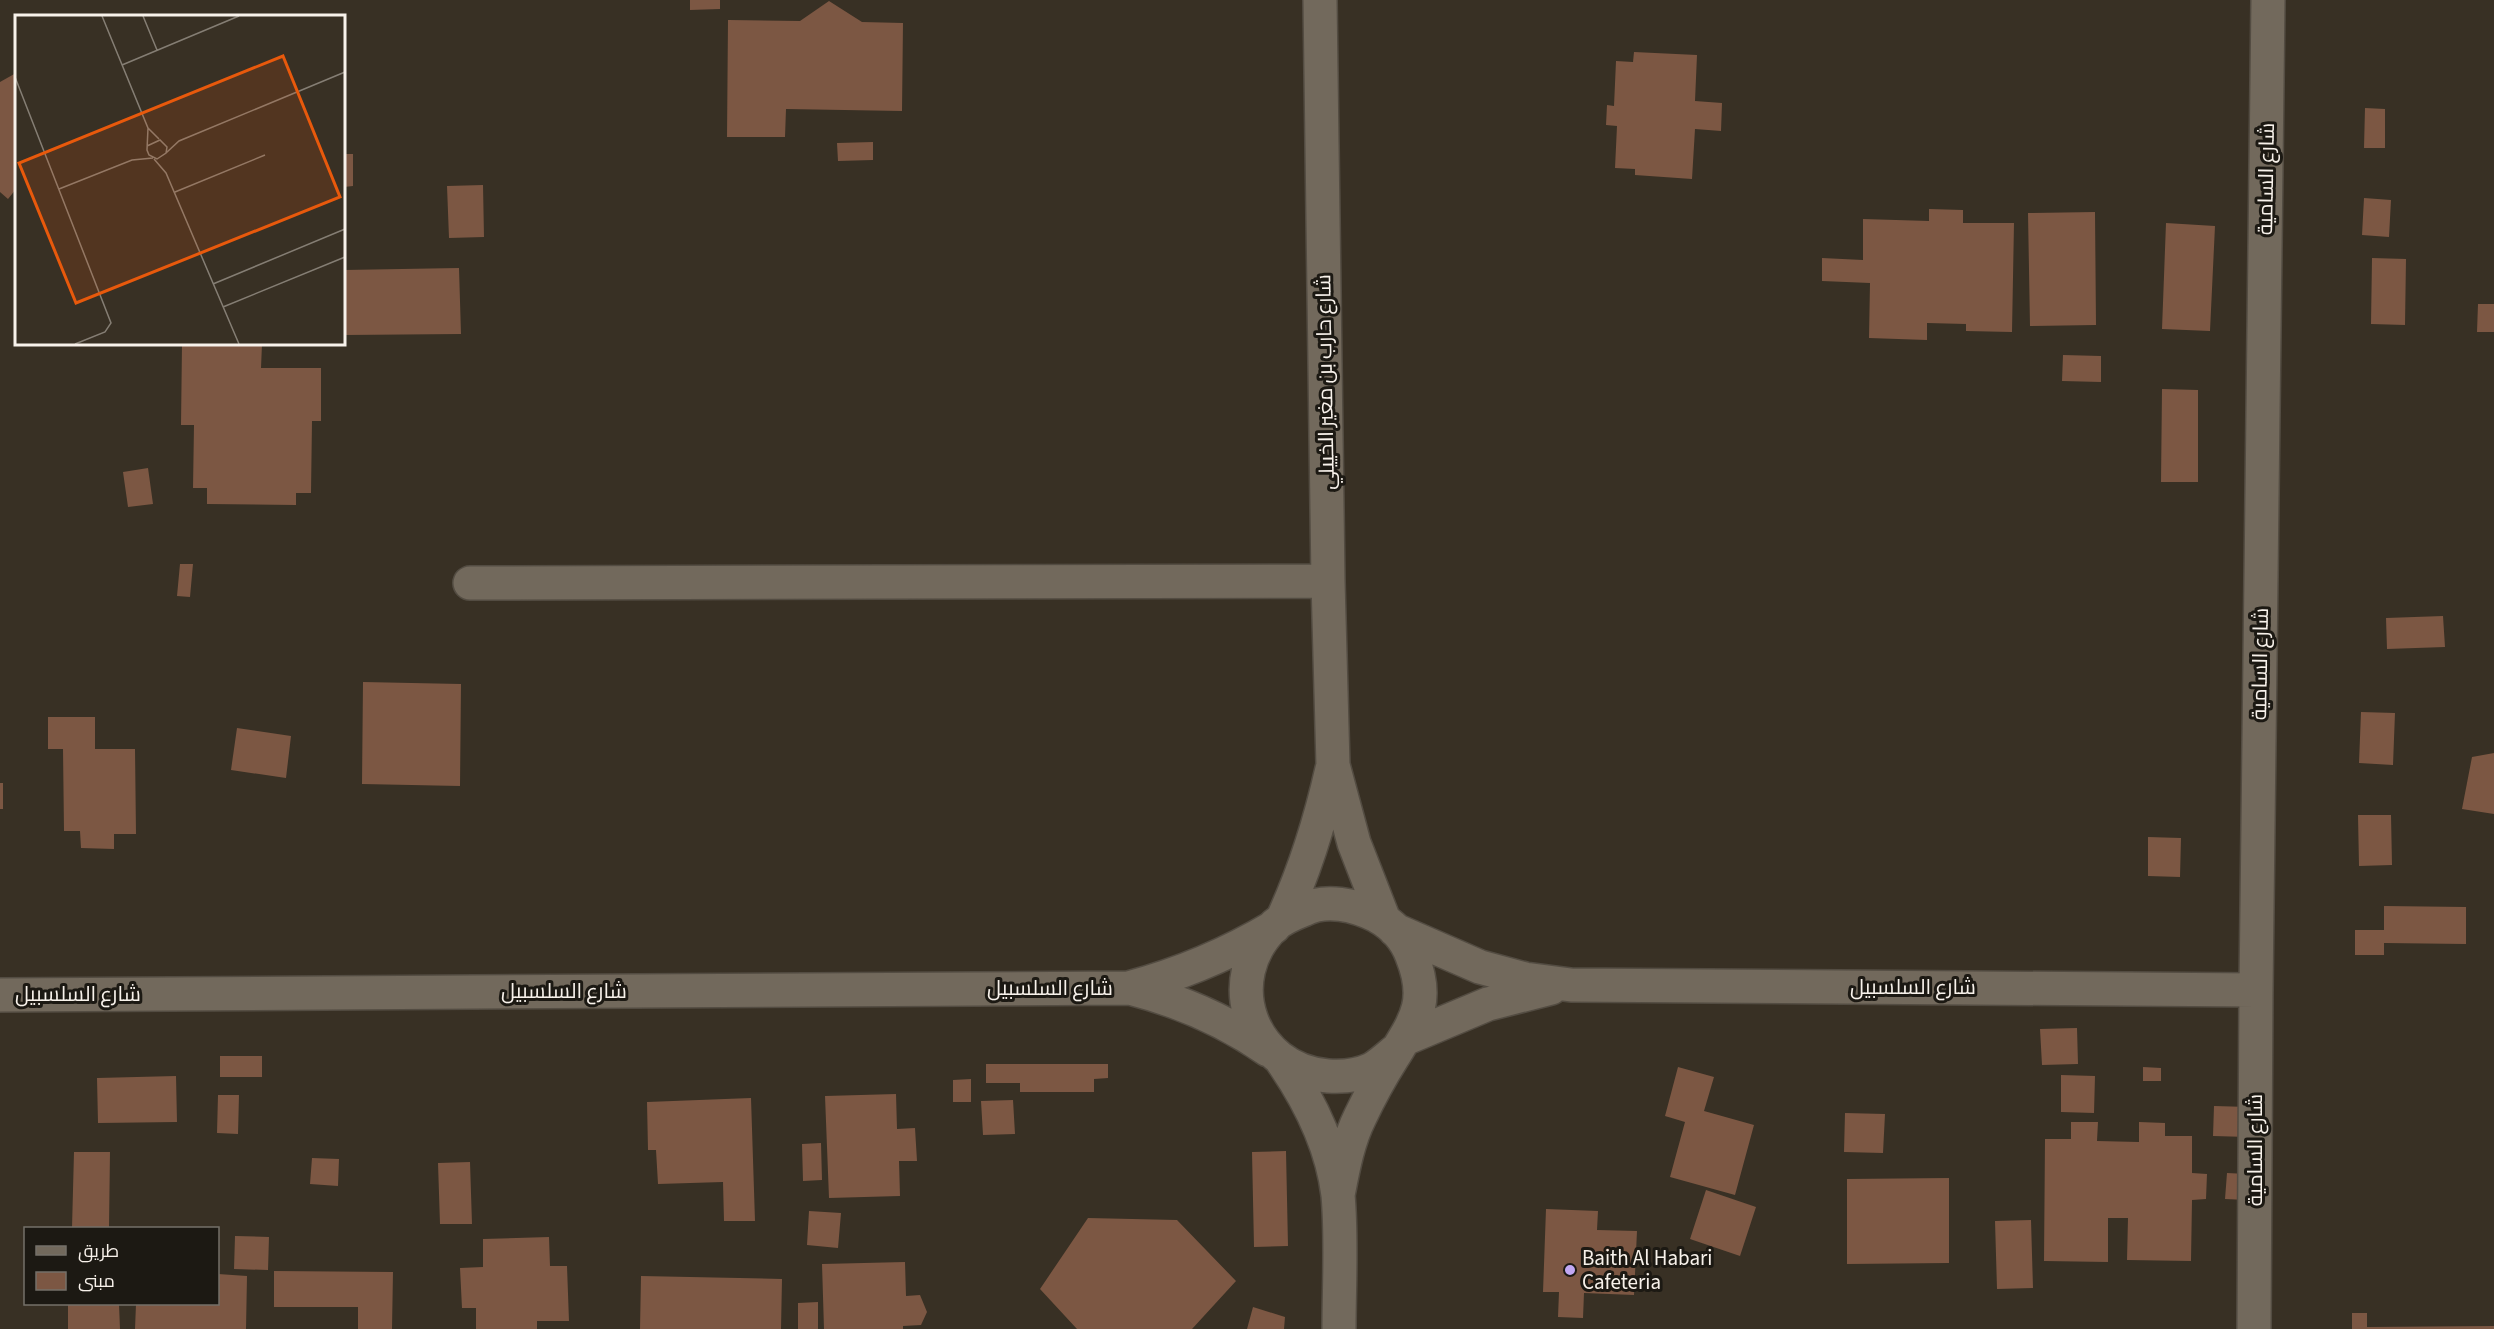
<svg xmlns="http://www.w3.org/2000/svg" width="2494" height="1329" viewBox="0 0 2494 1329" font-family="'Source Sans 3',Cairo,sans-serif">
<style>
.building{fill:#7c5743}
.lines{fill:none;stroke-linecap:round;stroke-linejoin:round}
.minor-casing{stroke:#534c42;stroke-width:36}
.minor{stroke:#72695c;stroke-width:33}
.poi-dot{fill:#c1a8f3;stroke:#1c1913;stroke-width:2}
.labels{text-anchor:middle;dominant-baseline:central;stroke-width:6;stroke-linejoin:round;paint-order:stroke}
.street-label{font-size:21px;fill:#f8f2eb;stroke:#1c1913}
.poi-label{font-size:21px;fill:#f8f2eb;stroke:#1c1913;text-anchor:start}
.inset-road{fill:none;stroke:#857e74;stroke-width:1.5}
.view{fill:#e8590c;fill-opacity:0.15;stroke:#e8590c;stroke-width:3}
.inset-edge{fill:none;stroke:#f8f2eb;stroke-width:3}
</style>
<rect width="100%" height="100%" fill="#383024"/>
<path class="building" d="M690 0H720V9L690 10Z
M829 1 862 22 903 23 902 111 786 109 785 137H727L728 20 800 21Z
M1634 52 1697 55 1695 101 1722 103 1721 131 1695 129 1692 179 1635 175V169L1615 168 1617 126 1606 125 1607 105 1614 106 1616 61 1633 62Z
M16 73V189L8 199 0 192V82Z
M2365 108 2385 109V148H2364Z
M873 142V160L838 161 837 143Z
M344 154H353V186L344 187Z
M483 185 484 237 449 238 447 186Z
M2364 198 2391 200 2389 237 2362 235Z
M1929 209 1963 210V223H2014L2012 332 1966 331V324L1927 323V340L1869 338 1870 283 1822 281V258L1863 260V219L1929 221Z
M2095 212 2096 325 2030 326 2028 213Z
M2166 223 2215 226 2210 331 2162 329Z
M2372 258 2406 259 2405 325 2371 324Z
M459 268 461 334 345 335 344 270Z
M2478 304H2494V332H2477Z
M182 344H262L261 368H321V421H312L311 493H296V505L207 504V488H193L194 425H181Z
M2063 355 2101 356V382L2062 381Z
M2162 389 2198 390V482H2161Z
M148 468 153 504 128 507 123 472Z
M180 564H193L190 597 177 596Z
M2443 616 2445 647 2387 649 2386 618Z
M363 682 461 684 460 786 362 784Z
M2361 712 2395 713 2393 765 2359 763Z
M48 717H95V749H135L136 834H114V849L81 848 80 831H64L63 749H48Z
M237 728 291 736 286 778 231 770Z
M2494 753V814L2462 809 2472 757Z
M0 783H3V809H0Z
M2358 815H2391L2392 865 2359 866Z
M2148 837 2181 838 2180 877 2148 876Z
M2384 906 2466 907V944L2384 943V955H2355V930H2384Z
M2077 1028 2078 1064 2042 1065 2040 1029Z
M220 1056H262V1077H220Z
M986 1064H1108V1078L1094 1079V1092H1020V1083H986Z
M1678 1067 1714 1077 1704 1111 1754 1125 1735 1195 1670 1177 1685 1122 1665 1116Z
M2143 1067 2161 1068V1081H2143Z
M2061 1075 2095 1076 2094 1113 2061 1112Z
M176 1076 177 1122 98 1123 97 1078Z
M971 1079V1102H953V1080Z
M896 1094 897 1129 915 1128 917 1161H899L900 1196 829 1198 825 1096Z
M218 1095H239L238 1134 217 1133Z
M751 1098 755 1221H724L723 1182 658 1184 656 1150H648L647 1102Z
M1013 1100 1015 1134 983 1135 981 1101Z
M2214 1106 2249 1107 2248 1137 2213 1136Z
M1845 1113 1885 1114 1883 1153 1844 1152Z
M2071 1122H2098L2097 1141 2139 1142V1122L2165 1123V1136H2192V1173L2207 1174 2206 1199 2192 1200 2191 1261 2127 1260 2128 1218H2108V1262L2044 1261 2045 1139H2071Z
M821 1143 822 1180 803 1181 802 1144Z
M1286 1151 1288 1246 1254 1247 1252 1152Z
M74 1152H110L109 1228H72Z
M312 1158 339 1159 338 1186 310 1184Z
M470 1162 472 1224H440L438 1163Z
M2227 1173 2247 1174V1200L2225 1199Z
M1949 1178V1263L1847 1264V1179Z
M1706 1190 1756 1207 1740 1256 1690 1239Z
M1546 1209 1598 1211 1597 1230 1637 1231 1634 1295 1584 1293 1583 1318 1558 1317 1559 1292H1543Z
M809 1211 841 1213 838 1248 807 1245Z
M1088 1218 1177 1220 1236 1281 1192 1329H1077L1040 1289Z
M2031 1220 2033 1288 1997 1289 1995 1221Z
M235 1236 269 1237 268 1270 234 1269Z
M549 1237 550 1266H567L569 1321H537V1329H476V1308H462L460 1268 483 1267V1239Z
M905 1262 906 1296 920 1295 927 1312 921 1325 903 1326V1329H824L822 1264Z
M274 1271 393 1272 392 1329H358V1307H274Z
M218 1274 247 1276 246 1329H135L136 1304H218Z
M641 1276 782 1279 781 1329H640Z
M818 1302V1329H798V1303Z
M68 1304H119L120 1329H68Z
M1253 1307 1285 1317 1284 1329H1247Z
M2352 1313H2367V1327L2494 1326V1329H2352Z"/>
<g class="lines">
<defs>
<path id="minor" d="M1320 0 1328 581 1333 765 1354 843 1384 920
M470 583 1328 581
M1282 920C1305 871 1320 822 1332 769
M1395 930 1480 967 1525 979 1571 985 2256 990
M1130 988C1181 1001 1225 1020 1268 1050
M0 995 1129 988C1181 974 1227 955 1274 927
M1407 1038 1488 1004 1551 988
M1282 1061C1309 1100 1332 1146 1338 1195 1342 1239 1339 1285 1339 1329
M1338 1195C1343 1169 1348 1141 1360 1117 1370 1096 1381 1076 1393 1057 1416 1020 1430 1001 1412 956 1406 939 1393 925 1377 916 1355 905 1326 898 1303 910 1293 914 1283 918 1275 925 1218 979 1251 1070 1328 1076 1342 1077 1359 1075 1372 1069 1381 1064 1390 1055 1398 1049
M2254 1329 2256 990 2268 0"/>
</defs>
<use href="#minor" class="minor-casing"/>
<use href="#minor" class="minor"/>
</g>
<circle class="poi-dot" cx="1570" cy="1270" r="6"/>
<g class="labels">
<g class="street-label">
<text transform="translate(2266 179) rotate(-89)">شارع السامية</text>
<text transform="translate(1325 382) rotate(-91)">شارع حارب بن مغير الخييلي</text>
<text transform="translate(2260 664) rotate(-89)">شارع السامية</text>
<text x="1913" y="987">شارع السلسبيل</text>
<text x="1050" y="988">شارع السلسبيل</text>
<text x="564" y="991">شارع السلسبيل</text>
<text x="78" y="994">شارع السلسبيل</text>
<text transform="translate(2255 1150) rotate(-90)">شارع السامية</text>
</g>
<g class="poi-label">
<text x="1582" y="1258">Baith Al Habari<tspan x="1582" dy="24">Cafeteria</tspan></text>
</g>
</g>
<g transform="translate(15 15)">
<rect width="330" height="330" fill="#383024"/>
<path class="inset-road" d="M87 1 133 113 144 124M128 1 142 35M107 50 224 1M0 62 96 308 90 317 60 329M132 131 145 125 152 132 151 138 142 144 134 140 132 135 133 113M151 138 164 126 330 57M139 144 151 158 224 329M44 174 117 145 138 143M160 177 250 140M198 269 330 214M208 292 330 242"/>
<path class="view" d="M268 41 325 182 61 288 4 148Z"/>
<rect width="330" height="330" class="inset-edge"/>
</g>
<rect x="24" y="1227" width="195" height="78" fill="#1c1913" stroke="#747069" stroke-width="1.5"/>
<rect x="36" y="1246" width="30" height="9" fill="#72695c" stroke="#747069" stroke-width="1.5"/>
<text x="78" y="1257" font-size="18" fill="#f8f2eb">طريق</text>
<rect x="36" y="1272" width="30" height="18" fill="#7c5743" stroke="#747069" stroke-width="1.5"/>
<text x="78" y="1287" font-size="18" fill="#f8f2eb">مبنى</text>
</svg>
